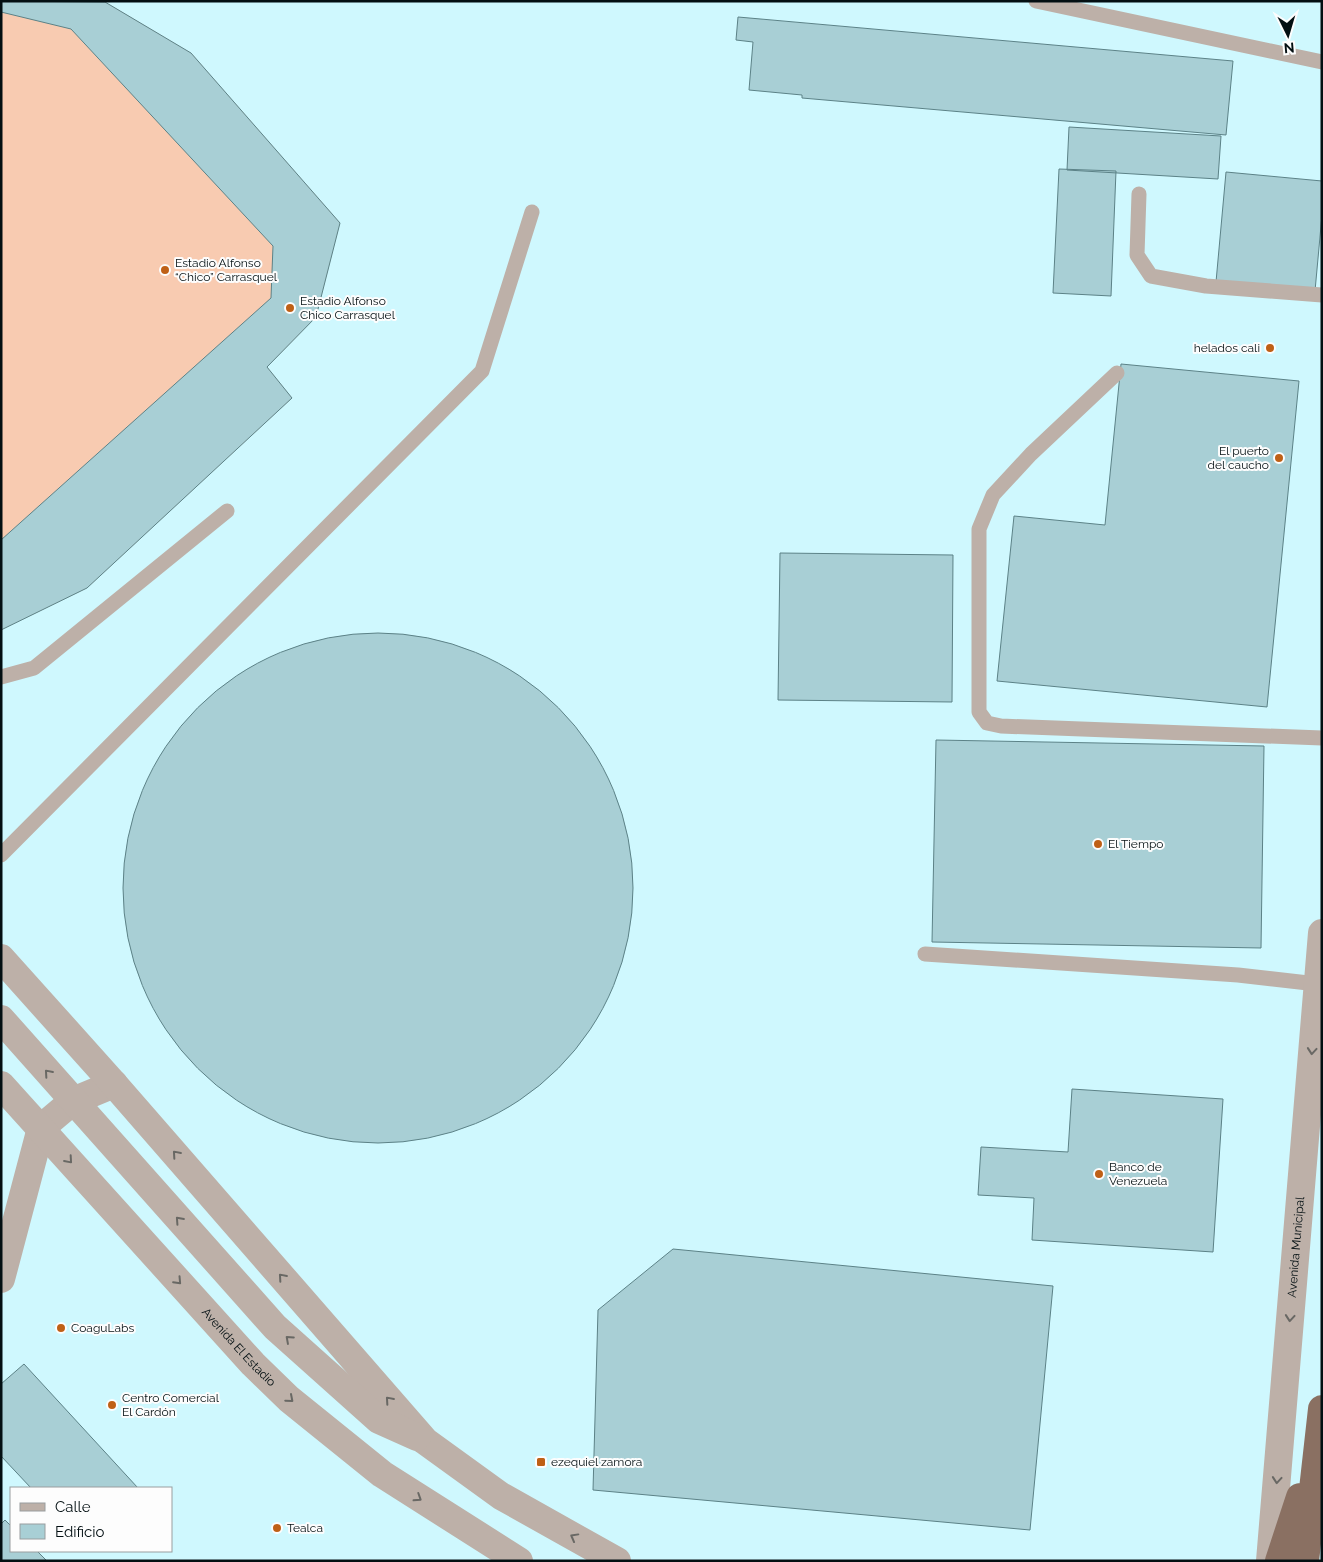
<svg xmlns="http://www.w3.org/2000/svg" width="1323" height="1562" viewBox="0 0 1323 1562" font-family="Raleway,sans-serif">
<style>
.garden{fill:#f8cbb1}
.building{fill:#a8cfd5;stroke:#5c8287}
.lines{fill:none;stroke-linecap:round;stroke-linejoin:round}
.service{stroke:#bdb0a8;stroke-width:15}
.minor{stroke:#bdb0a8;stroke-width:28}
.tertiary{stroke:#bdb0a8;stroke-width:28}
.trunk{stroke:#8a7062;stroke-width:28}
.oneway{stroke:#696864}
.poi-dot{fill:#bf6016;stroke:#fdfdfd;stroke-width:2}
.labels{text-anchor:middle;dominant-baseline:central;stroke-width:4;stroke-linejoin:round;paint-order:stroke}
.poi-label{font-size:12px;fill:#030f12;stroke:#fdfdfd;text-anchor:start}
.street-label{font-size:12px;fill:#030f12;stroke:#fdfdfd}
</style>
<rect width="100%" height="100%" fill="#cff8fe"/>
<path class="garden" d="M1 1 105 2 191 53 340 223 316 317 267 367 292 398 87 588 1 630Z"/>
<path class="building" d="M1 1 105 2 191 53 340 223 316 317 267 367 292 398 87 588 1 630V540L271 298 273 246 71 29 1 12Z
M738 17 1233 61 1226 135 802 98V95L749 90 753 42 736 40Z
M1069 127 1221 136 1218 179 1067 170Z
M1059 169 1116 171 1111 296 1053 293Z
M1226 172 1322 181V215L1315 291 1216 282Z
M1121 364 1299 381 1267 707 997 681 1014 516 1105 525Z
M780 553 953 555 952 702 778 700Z
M123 888a255 255 0 1 1 510 0a255 255 0 1 1-510 0Z
M936 740 1264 746 1261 948 932 942Z
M1072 1089 1223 1099 1213 1252 1032 1240 1034 1198 978 1195 981 1147 1068 1152Z
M673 1249 1053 1286 1030 1530 593 1490 598 1310Z
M24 1364 138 1488H31L1 1456V1384Z
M5 1520 11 1526V1551H37L47 1561H1V1524Z"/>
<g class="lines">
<path class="service" d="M1036 1 1322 62
M1139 194 1137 255 1151 276 1206 286 1322 295
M1117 373 1031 454 993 495 979 529V712L987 723 1001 726 1322 738
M1 677 34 668 227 511
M1 855 482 371 532 212
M925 954 1238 975 1317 984"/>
<g class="minor">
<path d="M1 1279 41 1128 73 1101 114 1084"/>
<path id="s1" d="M1270 1561 1322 933"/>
</g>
<g class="tertiary">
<path d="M1 958 114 1084 425 1441 501 1496 617 1561"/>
<path d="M1 1019 275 1327 379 1420 417 1437"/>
<path id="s2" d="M1 1085 253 1364 289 1399 382 1474 519 1561"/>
</g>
<path class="trunk" d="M1279 1561 1300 1497
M1305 1561 1322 1409"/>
</g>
<defs><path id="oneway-chevron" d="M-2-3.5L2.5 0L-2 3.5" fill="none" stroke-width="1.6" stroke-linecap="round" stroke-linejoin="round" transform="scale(1.25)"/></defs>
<g class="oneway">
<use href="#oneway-chevron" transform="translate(1312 1051) rotate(95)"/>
<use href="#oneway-chevron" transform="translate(48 1073) rotate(-131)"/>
<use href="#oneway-chevron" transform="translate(176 1154) rotate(-131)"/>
<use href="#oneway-chevron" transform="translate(69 1160) rotate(49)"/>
<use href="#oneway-chevron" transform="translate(179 1220) rotate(-132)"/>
<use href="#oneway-chevron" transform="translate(282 1277) rotate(-131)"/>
<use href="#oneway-chevron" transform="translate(178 1281) rotate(47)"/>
<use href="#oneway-chevron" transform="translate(1290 1318) rotate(95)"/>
<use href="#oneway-chevron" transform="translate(289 1339) rotate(-138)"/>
<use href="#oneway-chevron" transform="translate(290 1399) rotate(41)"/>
<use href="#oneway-chevron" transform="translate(389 1400) rotate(-131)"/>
<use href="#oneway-chevron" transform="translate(1277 1480) rotate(95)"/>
<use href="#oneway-chevron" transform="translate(418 1498) rotate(33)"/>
<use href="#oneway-chevron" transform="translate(574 1537) rotate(-151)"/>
</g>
<g class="poi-dot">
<circle cx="165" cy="270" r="5"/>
<circle cx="290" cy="308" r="5"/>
<circle cx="1270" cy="348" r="5"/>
<circle cx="1279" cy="458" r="5"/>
<circle cx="1098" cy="844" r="5"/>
<circle cx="1099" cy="1174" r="5"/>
<circle cx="61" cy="1328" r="5"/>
<circle cx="112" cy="1405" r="5"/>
<rect x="536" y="1457" width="10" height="10" rx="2.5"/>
<circle cx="277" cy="1528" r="5"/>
</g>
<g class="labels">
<g class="poi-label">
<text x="175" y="263">Estadio Alfonso<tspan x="175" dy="14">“Chico” Carrasquel</tspan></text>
<text x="300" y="301">Estadio Alfonso<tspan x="300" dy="14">Chico Carrasquel</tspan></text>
<text x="1260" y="348" text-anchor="end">helados cali</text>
<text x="1269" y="451" text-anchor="end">El puerto<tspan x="1269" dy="14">del caucho</tspan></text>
<text x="1108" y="844">El Tiempo</text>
<text x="1109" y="1167">Banco de<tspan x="1109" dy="14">Venezuela</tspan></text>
<text x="71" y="1328">CoaguLabs</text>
<text x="122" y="1398">Centro Comercial<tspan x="122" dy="14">El Cardón</tspan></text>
<text x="551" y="1462">ezequiel zamora</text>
<text x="287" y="1528">Tealca</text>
</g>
<g class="street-label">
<text stroke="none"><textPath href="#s1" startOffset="315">Avenida Municipal</textPath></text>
<text stroke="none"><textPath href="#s2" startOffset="354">Avenida El Estadio</textPath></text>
</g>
</g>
<rect width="1323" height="1562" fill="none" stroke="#030f12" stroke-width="5"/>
<rect x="10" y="1487" width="162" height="65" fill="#fdfdfd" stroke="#999e9f"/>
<rect x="20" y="1503" width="25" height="8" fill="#bdb0a8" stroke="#999e9f"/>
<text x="55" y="1512" font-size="15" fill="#030f12">Calle</text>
<rect x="20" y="1524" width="25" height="15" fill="#a8cfd5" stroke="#999e9f"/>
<text x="55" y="1537" font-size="15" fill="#030f12">Edificio</text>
<g transform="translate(1288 35) rotate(175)" stroke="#fdfdfd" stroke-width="4" paint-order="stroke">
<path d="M0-4L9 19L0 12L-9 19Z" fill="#030f12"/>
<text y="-8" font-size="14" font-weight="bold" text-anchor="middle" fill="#030f12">N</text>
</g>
</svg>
